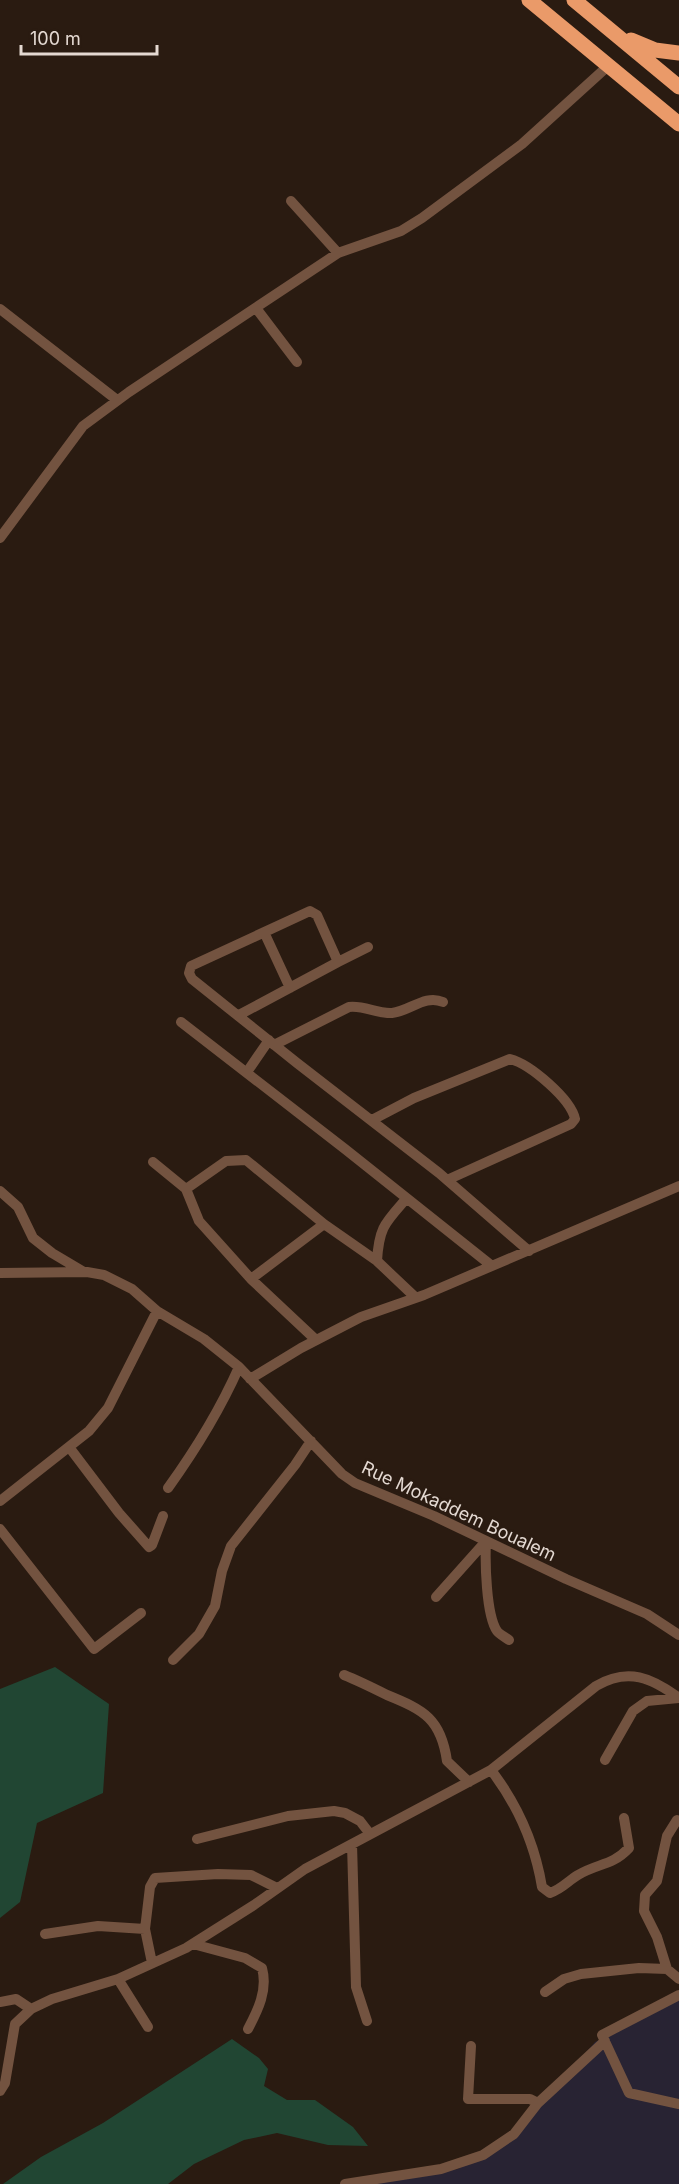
<svg xmlns="http://www.w3.org/2000/svg" width="679" height="2184" viewBox="0 0 679 2184" font-family="Inter,sans-serif">
<style>
.industrial{fill:#282333}
.green{fill:#214633}
.lines{fill:none;stroke-linecap:round;stroke-linejoin:round}
.minor{stroke:#735340;stroke-width:10}
.highway{stroke:#ea9a69;stroke-width:15}
.labels{text-anchor:middle;dominant-baseline:central;stroke-width:5;stroke-linejoin:round;paint-order:stroke}
.street-label{font-size:18px;fill:#e4d9d2;stroke:#2a1b11}
</style>
<rect width="100%" height="100%" fill="#2a1b11"/>
<path class="industrial" d="M679 1999V2184H364L458 2169 520 2131 595 2042Z"/>
<path class="green" d="M55 1667 109 1704 103 1793 37 1823 20 1902 0 1918V1689Z
M232 2039 259 2058 268 2069 264 2086 287 2100H315L353 2127 368 2146 328 2145 277 2133 244 2140 194 2164 168 2184H3L41 2157 103 2123Z"/>
<g class="lines">
<path class="minor" d="M291 201 338 253
M256 308 297 362
M0 309 117 400
M0 538 83 426 129 392 338 253 401 231 422 218 522 144 608 66
M264 932 290 988
M368 947 338 962 317 915 310 911 191 966 189 973 192 979 297 1063 439 1173 529 1251
M239 1015 338 962
M181 1022 345 1149 492 1266
M274 1045 349 1007C364 1005 377 1014 392 1013 410 1011 425 994 443 1002
M247 1072 269 1040
M372 1120 414 1098 510 1059C530 1064 571 1099 575 1119L571 1124 447 1180
M153 1162 186 1189 226 1161 246 1160 324 1224 377 1261 415 1297
M186 1189 199 1221 251 1279 316 1340
M0 1191 18 1207 33 1238 52 1253 84 1272
M377 1261C379 1227 385 1223 406 1199
M0 1273 87 1272 104 1275 132 1289 157 1311 204 1339 239 1367 342 1474 355 1483 434 1516 566 1579 647 1614 679 1635
M251 1279 324 1224
M250 1379 301 1348 361 1317 424 1295 679 1186
M69 1447 119 1513 149 1547 152 1545 163 1516
M168 1488C196 1449 220 1410 239 1367
M0 1501 89 1431 108 1408 157 1311
M0 1529 94 1649 141 1613
M486 1541C485 1562 486 1615 497 1631 499 1634 505 1637 509 1640
M436 1597 486 1541
M173 1660 199 1634 215 1606 222 1571 231 1546 295 1465 311 1441
M344 1675C359 1681 373 1688 387 1695 424 1710 441 1719 447 1761L469 1782
M605 1760 633 1711 647 1701 679 1698
M491 1770C517 1804 535 1845 542 1887L550 1893C562 1889 568 1881 578 1875 598 1863 612 1866 629 1848L624 1818
M677 1820 667 1836 657 1881 645 1895 644 1911 657 1937 667 1969 679 1979
M197 1839 288 1816 334 1811 345 1813 360 1821 370 1834
M352 1844 356 1987 367 2021
M45 1934 98 1926 145 1929
M193 1944 245 1958 262 1968C268 1990 258 2010 248 2029
M152 1963 145 1929 150 1887 155 1878 218 1874 251 1875 277 1888
M118 1979 148 2027
M545 1992 564 1979 581 1974 639 1968 667 1969
M679 1995 602 2035 629 2093 679 2104
M0 2002 16 1999 31 2009
M471 2046 468 2099H530L538 2103
M0 2091 5 2083 15 2024 31 2009 52 1999 118 1979 186 1948 254 1905 305 1869 491 1770 596 1686C628 1667 652 1678 679 1698
M345 2184 441 2169 483 2155 514 2134 538 2103 605 2041"/>
<path class="highway" d="M529 0 679 124
M574 0 679 87
M631 40 655 50 679 53"/>
</g>
<g class="labels">
<g class="street-label">
<text transform="translate(459 1511) rotate(25)">Rue Mokaddem Boualem</text>
</g>
</g>
<path d="M21 45v9h136v-9" fill="none" stroke="#e4d9d2" stroke-width="3"/>
<text x="30" y="45" font-size="18" fill="#e4d9d2" stroke="#2a1b11" stroke-width="4.5" paint-order="stroke">100 m</text>
</svg>
